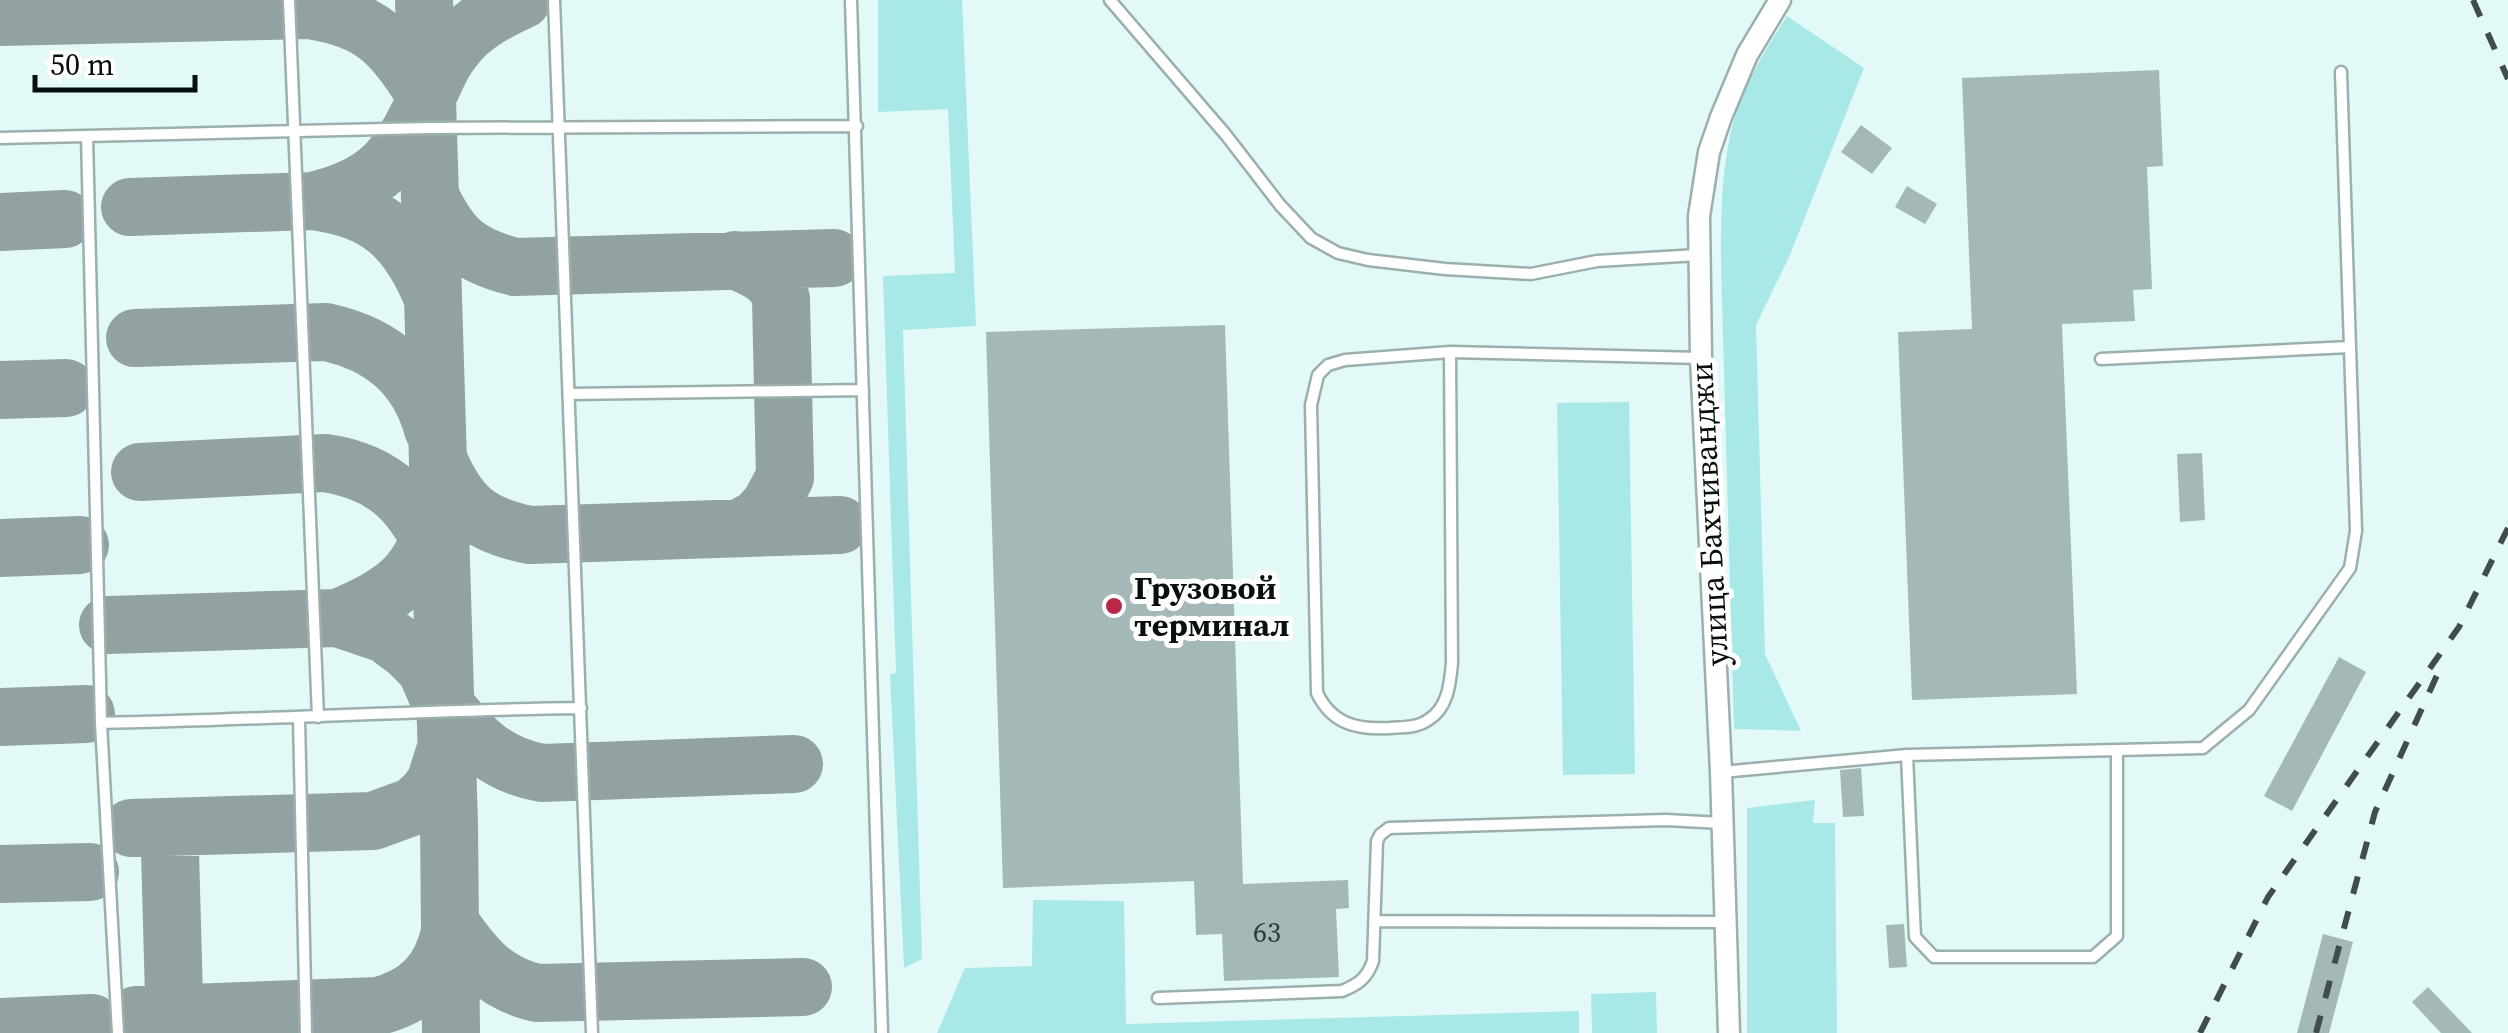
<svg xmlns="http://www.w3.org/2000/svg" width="2508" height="1033" viewBox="0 0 2508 1033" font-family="'Source Serif 4',serif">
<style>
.green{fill:#a8e9e7}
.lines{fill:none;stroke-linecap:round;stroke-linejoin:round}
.taxiway{stroke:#92a2a2;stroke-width:58}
.building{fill:#a4b8b8}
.lane-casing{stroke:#9bafae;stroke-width:15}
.street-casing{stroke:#9bafae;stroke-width:25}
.lane{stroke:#fff;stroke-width:10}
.street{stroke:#fff;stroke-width:20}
.rail{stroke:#414c4c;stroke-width:6;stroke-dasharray:18 18;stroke-linecap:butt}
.poi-dot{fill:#b82746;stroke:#fff;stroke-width:4}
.labels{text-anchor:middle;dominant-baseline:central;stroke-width:10;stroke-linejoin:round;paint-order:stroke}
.number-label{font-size:28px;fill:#2f3939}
.street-label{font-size:32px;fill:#080f0f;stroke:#fff}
.poi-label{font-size:32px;font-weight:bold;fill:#080f0f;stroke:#fff;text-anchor:start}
</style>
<rect width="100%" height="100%" fill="#e3f9f8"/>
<path class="green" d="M878 0H962L976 326 903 330 922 959 904 968 890 674 896 673 883 276 955 273 948 109 878 112Z
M1787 16 1864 68 1790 255 1756 325 1765 654 1801 731 1734 729 1721 265C1721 212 1721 155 1739 104 1751 73 1769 44 1787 16Z
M1629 402 1635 774 1563 775 1557 403Z
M1815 800 1813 823H1835L1837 1033H1747V808Z
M1033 900 1124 901 1126 1024 1579 1011V1033H937L965 968 1032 966Z
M1656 992 1657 1033H1592L1591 994Z"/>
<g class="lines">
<path class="taxiway" d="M424 0 449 825 451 1033
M309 10C375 21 391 42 427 97
M0 17 309 10 345 0
M430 196C451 240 468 255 515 267L834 258
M312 201C380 186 399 158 427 97 435 81 441 63 453 49 470 25 496 12 522 0
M130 207 312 201C377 209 407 236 432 296
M0 222 65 219
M735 260C755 269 776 276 781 299L785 477 770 505 758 518 740 528
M135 338 326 332C381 344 418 374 433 429
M0 390 66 388
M438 459C458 507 479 525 530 535L840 525
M140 472 325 463C388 472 416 506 440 561
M0 548 80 545
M338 618C396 593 419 578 438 516
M108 625 338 618 385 634 408 651 426 669 444 711
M446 706C473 741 497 765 542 773L794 764
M0 717 86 714
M131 828 373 821 414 806 426 795 435 783 447 745
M0 874 90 872
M450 923C474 958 494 983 537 993L803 987
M136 1015 379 1006C419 995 441 973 450 932
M0 1027 92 1023
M175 1033 170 852 174 839 189 827"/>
</g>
<path class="building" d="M2159 70 2163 166 2147 167 2152 289 2133 290 2135 321 2062 324 2077 694 1912 700 1898 332 1972 329 1962 78Z
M1861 125 1892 148 1872 174 1841 152Z
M1907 186 1937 204 1925 224 1895 207Z
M1225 325 1243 884 1348 880 1349 908 1336 909 1339 977 1224 981 1222 934 1196 935 1194 881 1003 888 986 332Z
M2202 453 2205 520 2180 522 2177 454Z
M2339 657 2366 672 2292 811 2264 796Z
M1861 768 1864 816 1843 817 1840 770Z
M1904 924 1907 967 1889 968 1886 925Z
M2323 934 2353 942 2329 1033H2297Z
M2428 987 2472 1033H2441L2412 1002Z"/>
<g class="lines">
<defs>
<path id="lane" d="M289 0 318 717
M554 0 592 1033
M851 0 882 1033
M1110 0 1226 135 1280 205 1311 238 1338 253 1368 260 1445 269 1531 274 1597 261 1698 255
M87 136 101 723 118 1033
M0 138 428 128 857 126
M1450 352 1452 663C1450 684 1448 708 1428 720 1417 728 1402 727 1390 728 1357 730 1332 724 1317 693L1311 405 1318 375 1328 365 1345 360 1450 352 1701 358
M2101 359 2350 347
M570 394 863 390
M299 719 306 1033
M101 723C261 720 421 710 581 708
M1907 755 1915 937 1934 957H2093L2117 936V750
M1721 772 1907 755 2203 748 2249 710 2350 568 2356 531 2341 72
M1375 921 1726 922
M1158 998 1342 991C1359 984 1367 978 1373 961L1377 841 1380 835 1389 828 1666 820 1722 823"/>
<path id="street" d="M1729 1033 1721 772 1701 358 1699 216 1709 152 1721 117 1747 55 1780 0"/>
</defs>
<use href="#lane" class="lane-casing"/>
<use href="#street" class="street-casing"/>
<use href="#lane" class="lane"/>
<use href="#street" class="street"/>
<path class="rail" d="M2473 0 2508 79
M2200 1033 2268 897 2459 627 2508 528
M2316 1033 2375 812 2438 673"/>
</g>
<circle class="poi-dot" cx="1114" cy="606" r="10"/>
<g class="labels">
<g class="number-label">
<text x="1267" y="932">63</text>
</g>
<g class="street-label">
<text transform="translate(1709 514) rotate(-93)">улица Бахчиванджи</text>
</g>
<g class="poi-label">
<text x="1134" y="588">Грузовой<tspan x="1134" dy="37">терминал</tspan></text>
</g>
</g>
<path d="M35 75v15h160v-15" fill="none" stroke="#080f0f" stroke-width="5"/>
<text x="50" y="75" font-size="30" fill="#080f0f" stroke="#ffffff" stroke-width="8" paint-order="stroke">50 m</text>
</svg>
